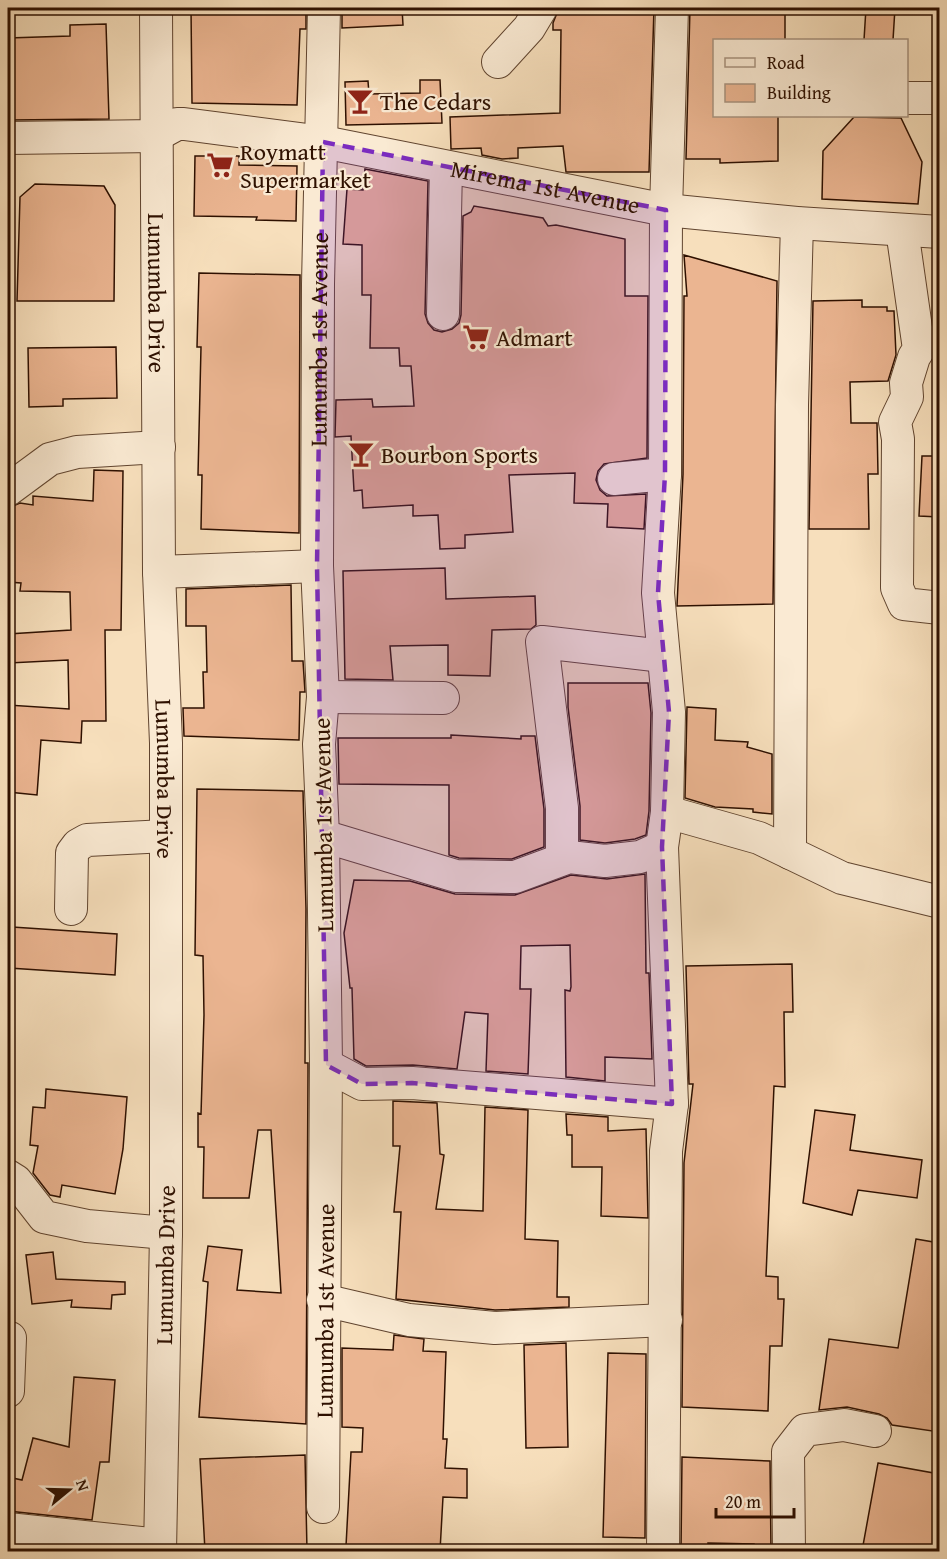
<svg xmlns="http://www.w3.org/2000/svg" width="947" height="1559" viewBox="0 0 947 1559" font-family="'Gentium Book Plus',serif">
<style>
.building{fill:#ebb591;stroke:#2e1000;stroke-width:1.5}
.lines{fill:none;stroke-linecap:round;stroke-linejoin:round}
.minor-casing{stroke:#60442f;stroke-width:34}
.minor{stroke:#faead3;stroke-width:32}
.marked{fill:#7b2cbf;fill-opacity:0.2;stroke:#7b2cbf;stroke-width:4.5;stroke-dasharray:12 8;stroke-linejoin:round}
.labels{text-anchor:middle;dominant-baseline:central;stroke-width:4.5;stroke-linejoin:round;paint-order:stroke}
.poi-label{font-size:24px;fill:#2e1000;stroke:#faead3;text-anchor:start}
.street-label{font-size:24px;fill:#2e1000;stroke:#faead3}
</style>
<rect width="100%" height="100%" fill="#f7dfbc"/>
<filter id="stains"><feTurbulence type="fractalNoise" baseFrequency=".00333" numOctaves="4"/><feColorMatrix values="0 0 0 0 .2 0 0 0 0 .09 0 0 0 0 .02 0 0 0 .5 -.17"/></filter>
<radialGradient id="worn" r=".72"><stop offset=".6" stop-color="#630" stop-opacity="0"/><stop offset="1" stop-color="#630" stop-opacity=".3"/></radialGradient>
<path class="building" d="M191 8H306V29H300L297 105 192 103Z
M342 8H402L403 25 342 28Z
M559 8H654L649 172H566L563 146 518 148V158L502 159 482 155 481 148 451 149 450 117 560 113 561 30H553V23Z
M690 8H785V40H714V116H778V161L720 163V159H686Z
M866 8H895L893 40H864Z
M106 24 109 119 8 120V38L70 36V25Z
M420 80H440L442 123 346 125 345 82 368 81 369 94 420 93Z
M854 117 901 118 922 162 918 204 822 199 823 151Z
M195 156H239V165L297 166 296 221 256 220 257 217 194 216Z
M365 169 428 181 425 314 428 323 434 330 442 332 452 329 459 323 461 315 463 216 471 212 474 206 543 218 548 226 556 225 625 239V296H648L647 458 604 464 598 471 596 480 600 490 607 496 646 494 644 529 607 527 608 504 574 503 575 473 509 475 513 532 465 535V548L440 549 438 515 413 516V505L363 508 362 490 354 491 351 436 335 437 336 400 372 399 373 407 414 406 411 366H400L399 348H370L371 295H362V245L343 244 347 189 363 190Z
M35 184 104 186 115 205 114 301H17L20 197Z
M684 255 777 281 773 604 677 606 683 474 684 296H687Z
M199 273 300 275 299 533 201 529 202 475H198L201 347H197Z
M862 300V307H887V311H894L896 355 888 381 850 382 851 423H877L878 474H868L869 529H809L813 301Z
M116 347 117 398 63 399V406L29 407 28 348Z
M922 456H939V517L919 516Z
M94 470 123 471 121 630H105L106 721H82L81 743 41 740 37 795 8 792V705L69 709 68 660 9 663 8 634 71 630 70 592 20 591 21 583 8 582V508L20 503 33 505V496L93 501Z
M445 568 446 599 535 596 536 625 531 629 492 630 490 676 448 675V645L390 646 393 680 345 679 343 571Z
M291 585 292 661H303L305 692H300L299 740 184 736 183 708H204L203 672H207L206 626H186V589Z
M568 683H648L651 713 649 811 646 835 635 839 605 843 580 840V806L568 707Z
M687 707 716 709 715 740 748 742 747 747 772 754V814L753 812V809L715 807 685 798Z
M451 735 521 739V736H535L544 809V847L512 859 459 858 449 855V785L339 784 338 738H451Z
M197 789 303 791 306 909 305 1063H308V1072L306 1424 199 1417 208 1282 203 1281 208 1246 242 1250 237 1290 281 1293 271 1130H258L249 1198H203L204 1147H198V1113L201 1114 204 1015 203 956 195 955Z
M645 874 646 973H649L652 1059 605 1057V1081L566 1077 565 990 570 991 571 987 570 945 521 946 520 989H531L528 1074 486 1071 488 1014 465 1012 457 1069 413 1065 366 1066 354 1059 352 988H350L344 933 354 880 410 881 455 894 515 895 571 875 607 879Z
M12 927 117 934 115 975 9 968Z
M792 964 793 1012H784L785 1087 774 1086 766 1276 778 1277V1299H784L782 1346H770L768 1411 682 1407 684 1163 693 1084H689L686 966Z
M46 1089 127 1097 123 1149 115 1194 62 1185 60 1197 50 1195 33 1173 38 1146 30 1145 33 1107 45 1108Z
M393 1101 437 1103 440 1154 444 1155 436 1209 483 1211 485 1107 528 1110 525 1239 558 1241 557 1297H569V1307L495 1310 396 1299 401 1212H394L400 1146H393Z
M815 1110 855 1115 850 1150 922 1160 917 1198 858 1190 852 1215 803 1203Z
M566 1114 608 1117V1131L646 1129 648 1218 601 1216 602 1167H572V1135H567Z
M916 1239 939 1243V1432L892 1425 887 1418 879 1414 847 1407 819 1410 829 1339 898 1348Z
M53 1252 56 1279 125 1282V1294L112 1295 111 1309 71 1307 72 1300 32 1304 26 1255Z
M394 1335 424 1339 423 1351 446 1352 443 1439H447L445 1468 467 1469V1498L443 1497 440 1551 346 1546 351 1452H362L363 1428 342 1427V1348L393 1350Z
M566 1343 568 1447 526 1448 524 1345Z
M608 1353 646 1354 645 1538 603 1537Z
M74 1377 115 1380 109 1462H100L92 1520 8 1511V1477L22 1480 33 1438 69 1447Z
M305 1455 307 1551H205L200 1459Z
M682 1457 770 1461 771 1551H754V1544L708 1543V1551H681Z
M878 1463 939 1474V1551H862Z"/>
<g class="lines">
<defs>
<g id="minor">
<path id="s1" d="M156 8 159 572 166 743V1233L160 1552"/>
<path d="M498 62 529 28 541 8"/>
<path d="M906 98H940"/>
<path id="s2" d="M8 138 155 136 177 124H184L323 142 666 210 797 223 940 232"/>
<path d="M902 230 919 349 914 357 906 383 907 397 895 422 898 439 897 588 904 604 940 608"/>
<path d="M443 314 446 167"/>
<path d="M614 479 665 474"/>
<path d="M8 490 50 459 77 452 159 447"/>
<path d="M159 572 317 566"/>
<path d="M323 697 443 698"/>
<path d="M667 812 759 838 842 878 940 902"/>
<path d="M323 836 456 876 515 877 569 857 605 861 640 857 662 847"/>
<path d="M790 853 792 405 797 223"/>
<path d="M562 859V808L542 642 663 656"/>
<path d="M71 909 72 853 78 845 87 840 166 836"/>
<path d="M326 1065 362 1084 412 1083 672 1104"/>
<path d="M8 1176 16 1181 44 1217 87 1226 166 1233"/>
<path d="M323 1300 409 1320 495 1328 666 1320"/>
<path d="M8 1391 10 1338"/>
<path id="s3" d="M323 1507 326 1065 323 836 319 744 323 697 317 566 318 284 324 8"/>
<path d="M8 1529 160 1545"/>
<path d="M663 1552 666 1151 672 1104 662 847 667 812 669 712 658 593 665 474 666 210 672 8"/>
<path d="M789 1552 788 1452 805 1430 844 1425 875 1431"/>
</g>
</defs>
<use href="#minor" class="minor-casing"/>
<use href="#minor" class="minor"/>
</g>
<path class="marked" d="M323 142 666 210 665 474 658 593 669 712 662 847 672 1104 412 1083 362 1084 326 1065 317 566Z"/>
<defs>
<symbol id="bar-bare" viewBox="-9 -9 18 18"><path d="M-6-5H6L.8 .8V4.5H3.5V6h-7V4.5H-.8V.8Z" fill="#8f2418" stroke="#faead3" stroke-width="2.5" paint-order="stroke"/></symbol>
<symbol id="supermarket-bare" viewBox="-9 -9 18 18"><path d="M-6-5.5h2.5l.6 2H6L4.5 2H-2.5L-4.4-4H-6ZM-1.5 3.2a1.3 1.3 0 1 0 .1 0ZM3 3.2a1.3 1.3 0 1 0 .1 0Z" fill="#8f2418" stroke="#faead3" stroke-width="2.5" paint-order="stroke"/></symbol>
</defs>
<g fill-rule="evenodd">
<use href="#bar-bare" x="341" y="82" width="38" height="38"/>
<use href="#supermarket-bare" x="201" y="146" width="38" height="38"/>
<use href="#supermarket-bare" x="457" y="318" width="38" height="38"/>
<use href="#bar-bare" x="342" y="435" width="38" height="38"/>
</g>
<g class="labels">
<g class="poi-label">
<text x="380" y="101">The Cedars</text>
<text x="240" y="151">Roymatt<tspan x="240" dy="28">Supermarket</tspan></text>
<text x="496" y="337">Admart</text>
<text x="381" y="454">Bourbon Sports</text>
</g>
<g class="street-label">
<text stroke="none"><textPath href="#s2" startOffset="546">Mirema 1st Avenue</textPath></text>
<text stroke="none"><textPath href="#s1" startOffset="285">Lumumba Drive</textPath></text>
<text stroke="none"><textPath href="#s3" startOffset="1168">Lumumba 1st Avenue</textPath></text>
<text stroke="none"><textPath href="#s1" startOffset="771">Lumumba Drive</textPath></text>
<text transform="translate(323 825) rotate(-91)">Lumumba 1st Avenue</text>
<text transform="translate(165 1265) rotate(-89)">Lumumba Drive</text>
<text stroke="none"><textPath href="#s3" startOffset="196">Lumumba 1st Avenue</textPath></text>
</g>
</g>
<rect width="947" height="1559" fill="none" stroke="#f7dfbc" stroke-width="30"/>
<rect x="9" y="9" width="929" height="1541" fill="none" stroke="#2e1000" stroke-width="3"/>
<rect x="15" y="15" width="917" height="1529" fill="none" stroke="#2e1000" stroke-width="1.5"/>
<rect x="713" y="39" width="195" height="78" fill="#faead3" stroke="#a8937f" stroke-width="1.5"/>
<rect x="725" y="58" width="30" height="9" fill="#faead3" stroke="#a8937f" stroke-width="1.5"/>
<text x="767" y="69" font-size="18" fill="#2e1000">Road</text>
<rect x="725" y="84" width="30" height="18" fill="#ebb591" stroke="#a8937f" stroke-width="1.5"/>
<text x="767" y="99" font-size="18" fill="#2e1000">Building</text>
<g transform="translate(69 1490) rotate(71)" stroke="#faead3" stroke-width="4.5" paint-order="stroke">
<path d="M0-4.5L10 22L0 15L-10 22Z" fill="#2e1000"/>
<text y="-9" font-size="16" font-weight="bold" text-anchor="middle" fill="#2e1000">N</text>
</g>
<path d="M716 1508v9h78v-9" fill="none" stroke="#2e1000" stroke-width="3"/>
<text x="725" y="1508" font-size="18" fill="#2e1000" stroke="#faead3" stroke-width="4.5" paint-order="stroke">20 m</text>
<rect width="100%" height="100%" filter="url(#stains)"/>
<rect width="100%" height="100%" fill="url(#worn)"/>
</svg>
